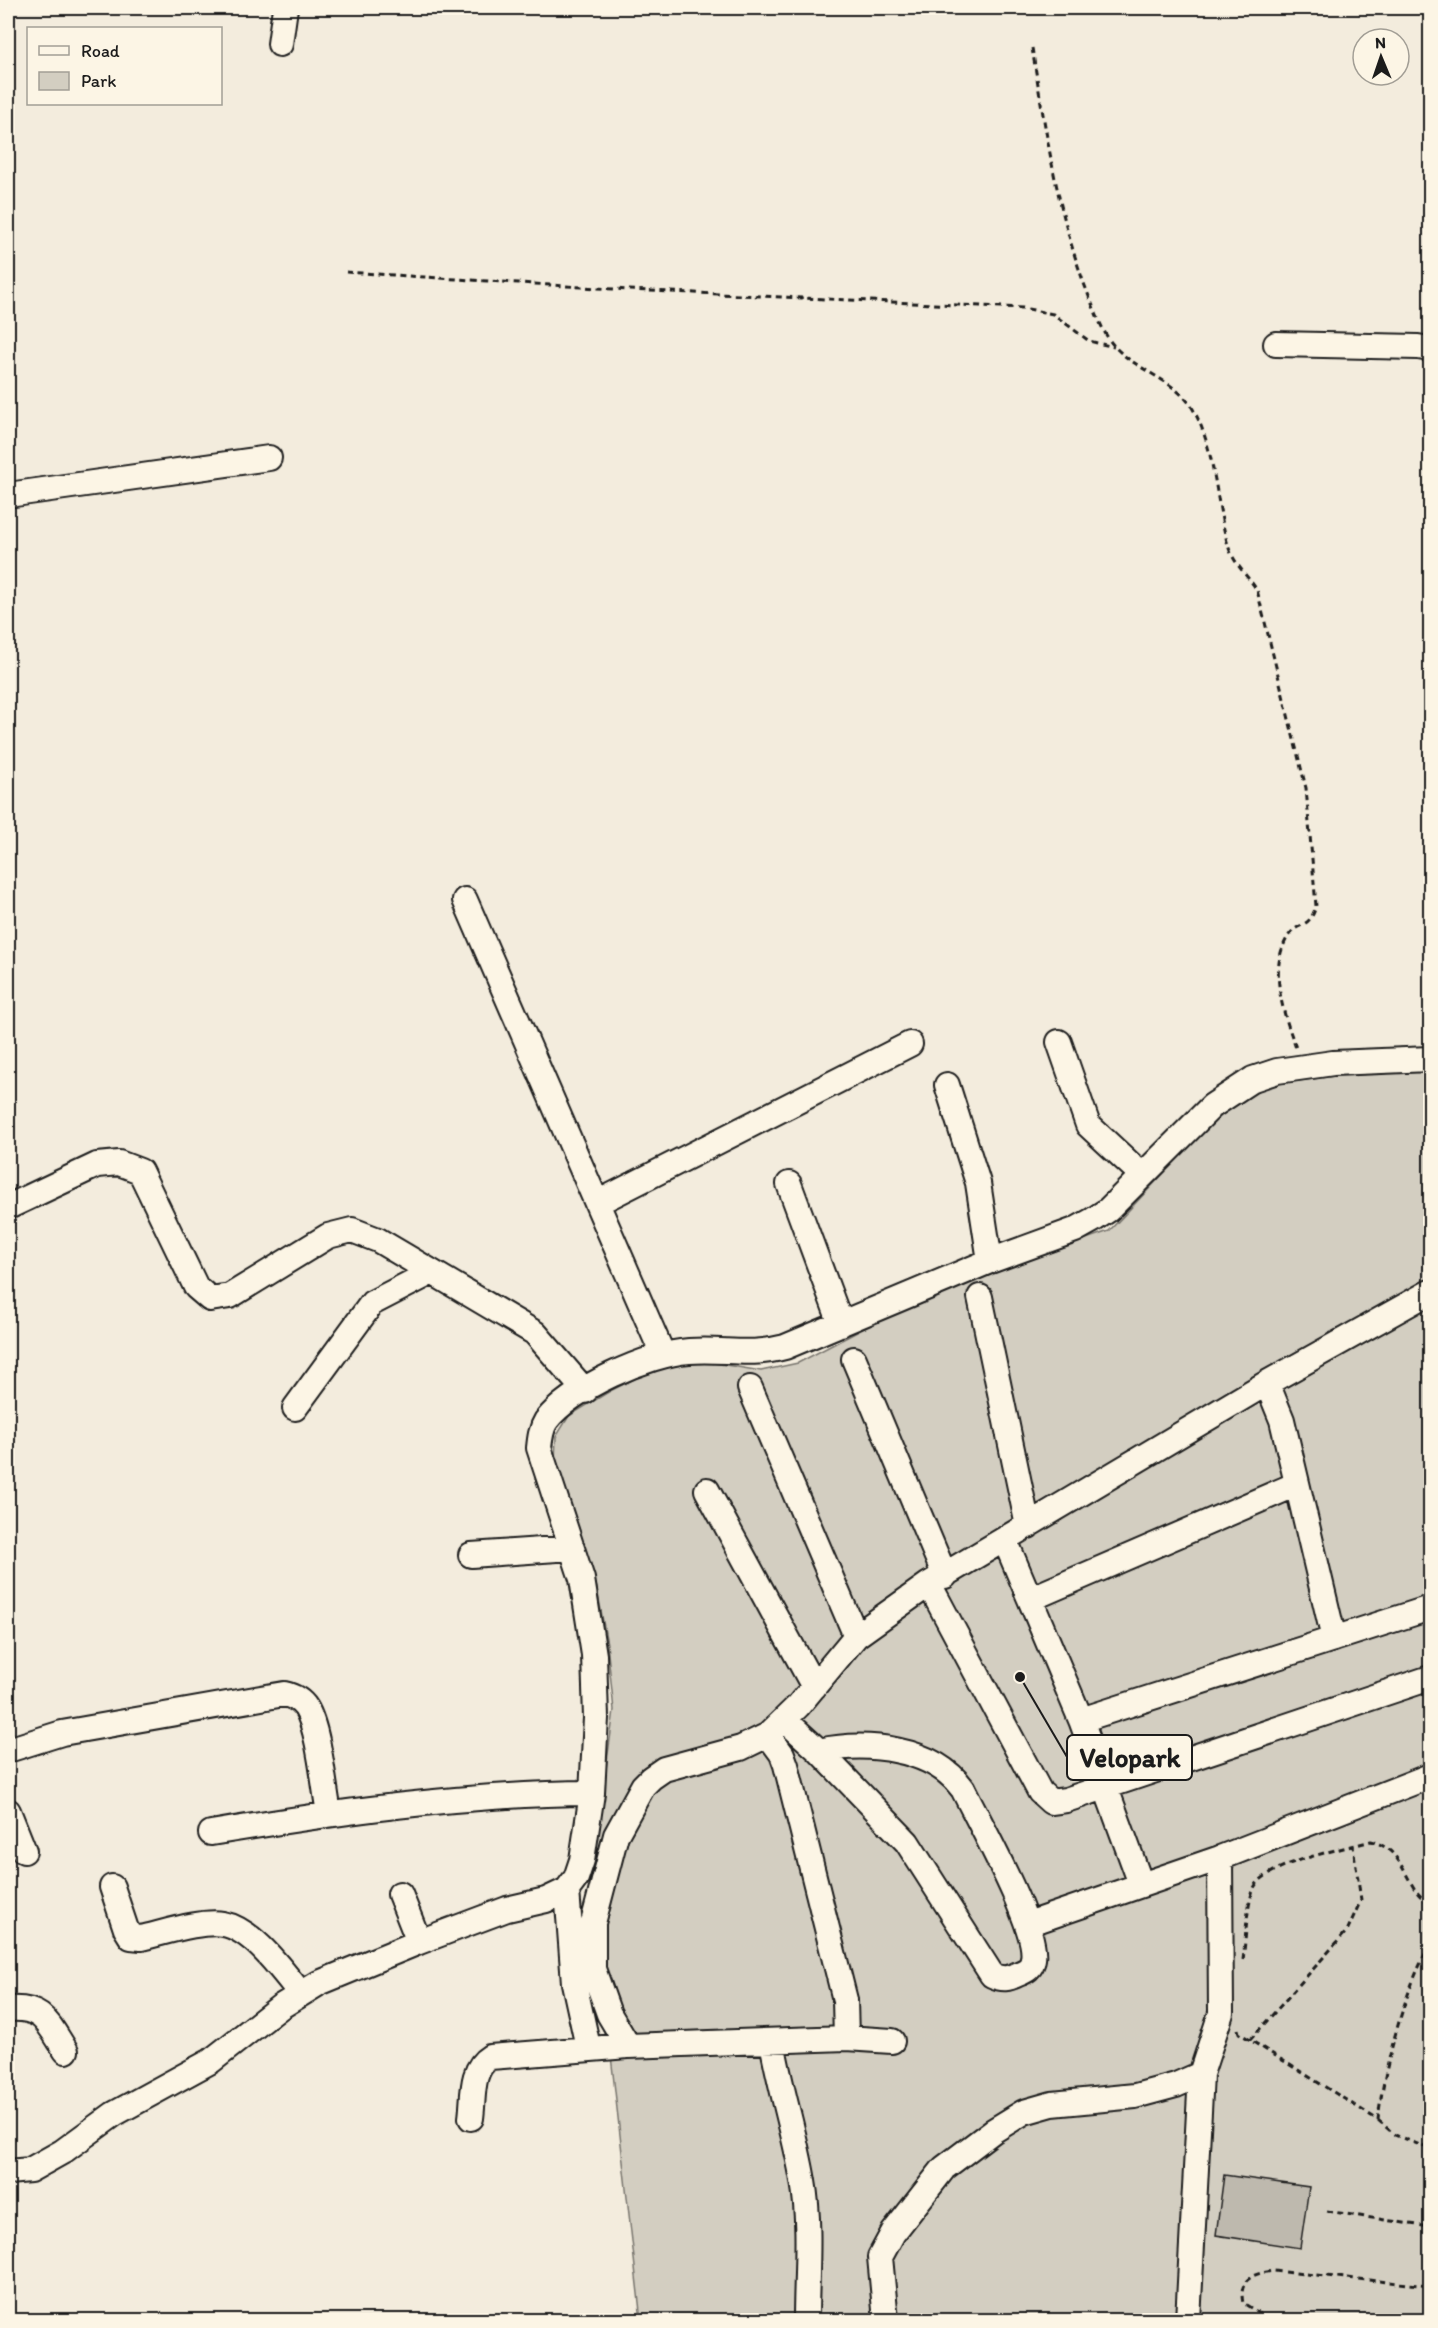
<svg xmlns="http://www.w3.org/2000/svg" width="1438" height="2328" viewBox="0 0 1438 2328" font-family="Itim,sans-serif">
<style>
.green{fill:#d3cec1;stroke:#78756e;stroke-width:1.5}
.building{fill:#beb9ae;stroke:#1c1c1c;stroke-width:1.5}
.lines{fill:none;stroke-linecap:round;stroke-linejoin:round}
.minor-casing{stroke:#1c1c1c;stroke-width:28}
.path{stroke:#1c1c1c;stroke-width:3;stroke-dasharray:6 4.5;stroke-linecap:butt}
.minor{stroke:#fcf5e5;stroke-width:24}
.leader{fill:none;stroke:#1c1c1c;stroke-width:2}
.callout-dot{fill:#1c1c1c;stroke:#fcf5e5;stroke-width:2}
.callout{fill:#fcf5e5;stroke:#1c1c1c;stroke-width:2}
.callout-label{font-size:27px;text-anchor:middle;font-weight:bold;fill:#1c1c1c}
</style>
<rect width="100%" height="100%" fill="#f3ecdd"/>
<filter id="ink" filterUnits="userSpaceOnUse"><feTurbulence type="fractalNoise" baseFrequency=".0167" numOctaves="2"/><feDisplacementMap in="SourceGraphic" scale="12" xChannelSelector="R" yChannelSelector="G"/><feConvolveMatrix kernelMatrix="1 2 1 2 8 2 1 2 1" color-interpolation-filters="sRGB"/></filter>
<g filter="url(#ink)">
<path class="green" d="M1430 1069V2320H641L610 2047 587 1989 583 1938 614 1710 607 1644 597 1588 555 1463 556 1437 569 1416 610 1391 660 1366 702 1361 761 1371 798 1363 893 1313 1011 1265 1109 1231 1217 1117 1247 1095 1276 1084 1356 1073Z"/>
<path class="building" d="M1224 2175 1309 2187 1300 2248 1216 2235Z"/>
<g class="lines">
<defs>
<path id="minor" d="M280 44 285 8
M1276 344 1418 347 1430 349
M8 495 269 458
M465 900 663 1355
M1059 1042 1088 1125 1142 1175
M947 1085 978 1183 990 1261
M789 1184 841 1324
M597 1203 910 1044
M8 1207 97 1165 119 1163 140 1171 196 1287 210 1299 230 1296 328 1236 352 1230 378 1240 535 1333 585 1391
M980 1297 1028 1526
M854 1359 945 1576
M1267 1383 1282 1420 1334 1639
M750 1388 856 1636
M295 1408 372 1303 432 1272
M707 1490 814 1687
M1005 1540 1081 1720 1141 1884
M471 1555 571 1548
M929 1584 1040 1792 1051 1802 1066 1800 1430 1678
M1030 1599 1297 1484
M785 1720 819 1751 907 1842 992 1975C1003 1980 1008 1979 1018 1974 1026 1971 1032 1968 1033 1959 1039 1929 979 1822 963 1789 933 1747 866 1741 819 1751
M1081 1720 1430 1608
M768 1735 782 1754 786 1765 845 2000 846 2038
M8 1750 62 1733 284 1694C293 1696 301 1700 306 1708 319 1729 324 1787 329 1813
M8 1811 24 1851
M211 1833C336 1812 464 1794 592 1793
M112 1887 126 1929 131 1937 141 1938C163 1933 202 1920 223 1924 253 1929 283 1972 301 1994
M567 1890 574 1983 588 2047
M400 1894 419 1942
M1028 1924 1220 1858 1430 1776
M8 2009C44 2006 48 2024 66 2051
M772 2041C780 2088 795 2134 803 2181 811 2227 806 2275 806 2320
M892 2041 846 2038 628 2046 609 2014 593 1969V1923L616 1835 643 1786 651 1778 664 1769 741 1748 768 1735 798 1706 856 1636 929 1584 1267 1383 1430 1292
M471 2118C474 2097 470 2069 490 2057L628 2046
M8 2172 30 2170 62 2152 114 2114 211 2061 280 2007 319 1983 419 1942 507 1909 546 1900 567 1890 576 1878 582 1860 592 1793 596 1718 594 1655 582 1579 539 1448C540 1438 541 1429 546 1421 571 1388 648 1354 689 1351 724 1348 748 1357 785 1347L990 1261 1075 1230 1093 1220 1108 1210 1212 1106 1253 1079 1277 1071 1333 1063 1430 1059
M886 2320 880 2257 893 2233 944 2168 993 2131 1024 2112 1052 2104 1135 2096 1176 2085 1201 2074
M1188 2320 1201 2074 1221 2013 1220 1858"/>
</defs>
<use href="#minor" class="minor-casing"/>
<path class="path" d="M1032 48C1046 132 1058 219 1090 299 1097 315 1103 334 1115 347 1137 371 1176 380 1193 409 1216 450 1215 501 1228 545 1233 563 1247 575 1257 590L1306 788 1316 906C1309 930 1299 921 1289 935 1267 968 1284 1015 1296 1048
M346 272 629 290 1023 308 1053 314 1089 341 1114 347
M1243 1960C1246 1938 1246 1911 1253 1890 1263 1863 1344 1849 1371 1841 1397 1848 1401 1867 1414 1888 1418 1895 1425 1900 1430 1905
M1238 2029 1239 2033 1378 2120 1395 2135 1430 2149
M1250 2040 1347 1931 1361 1900 1353 1846
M1378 2120C1383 2071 1405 1988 1430 1945
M1327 2211 1430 2227
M1290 2320 1267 2318 1243 2303C1238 2279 1253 2273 1274 2271L1430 2286"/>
<use href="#minor" class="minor"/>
</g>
</g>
<path class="leader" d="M1020 1677L1067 1757"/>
<circle class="callout-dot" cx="1020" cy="1677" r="6"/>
<rect class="callout" x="1067" y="1735" width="125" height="45" rx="6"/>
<g class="callout-label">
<text x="1130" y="1767">Velopark</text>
</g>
<rect width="1438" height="2328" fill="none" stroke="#fcf5e5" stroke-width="30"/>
<rect x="15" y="15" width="1408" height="2298" fill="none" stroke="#1c1c1c" stroke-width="2" filter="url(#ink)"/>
<rect x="27" y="27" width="195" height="78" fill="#fcf5e5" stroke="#a29e95" stroke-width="1.5"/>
<rect x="39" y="46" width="30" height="9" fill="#fcf5e5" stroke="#a29e95" stroke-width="1.5"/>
<text x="81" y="57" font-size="18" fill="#1c1c1c">Road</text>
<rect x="39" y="72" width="30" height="18" fill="#d3cec1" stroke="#a29e95" stroke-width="1.5"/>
<text x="81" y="87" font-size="18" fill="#1c1c1c">Park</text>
<g transform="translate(1381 57) rotate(358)"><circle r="28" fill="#fcf5e5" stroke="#a29e95" stroke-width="1.5"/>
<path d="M0-4.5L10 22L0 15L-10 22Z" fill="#1c1c1c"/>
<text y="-9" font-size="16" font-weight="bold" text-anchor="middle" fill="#1c1c1c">N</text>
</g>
</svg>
